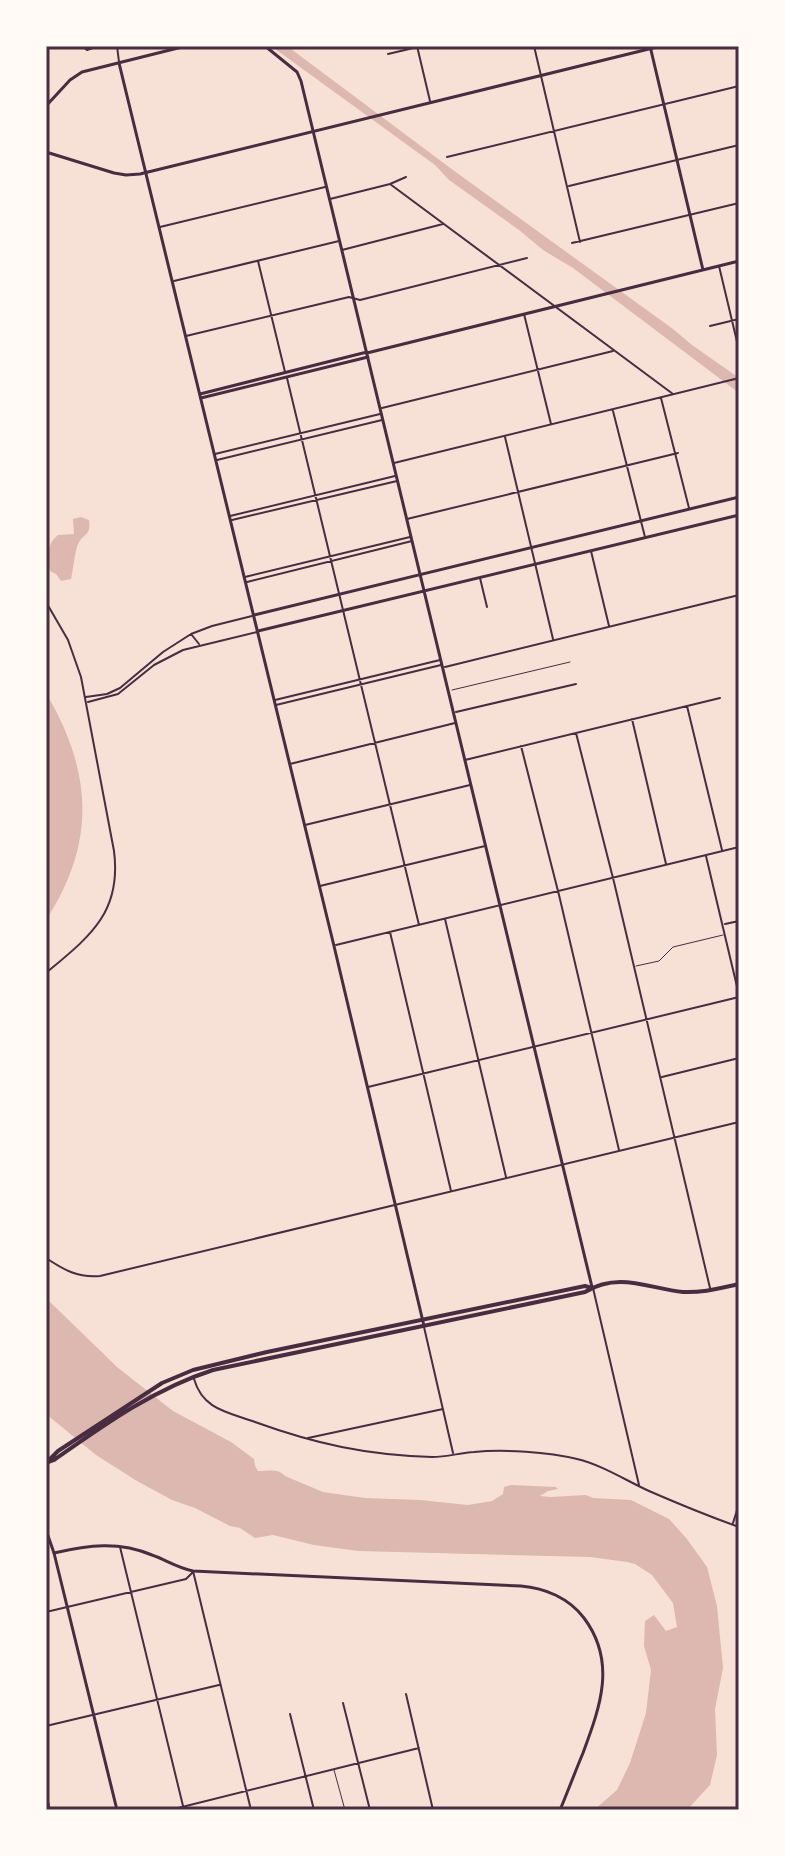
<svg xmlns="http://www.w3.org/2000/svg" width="785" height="1856" viewBox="0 0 785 1856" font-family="'Open Sans',sans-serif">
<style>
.water{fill:#dcb8b0}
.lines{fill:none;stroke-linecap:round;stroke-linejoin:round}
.service{stroke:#4a2c40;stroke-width:1}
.minor{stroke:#4a2c40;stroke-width:2}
.tertiary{stroke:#4a2c40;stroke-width:3}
.secondary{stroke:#4a2c40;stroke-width:3}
.primary{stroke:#4a2c40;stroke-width:4}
.neatline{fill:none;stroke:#4a2c40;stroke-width:3}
</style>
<rect width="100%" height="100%" fill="#f7e1d7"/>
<path class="water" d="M271 46H287L457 173 673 329 692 345 739 378V393L573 268 543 250 519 230 449 180 435 165Z
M81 517 89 520C91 537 84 532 78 544 75 551 73 571 71 579L61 581 56 574 50 571C47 556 46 545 58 535L74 534 73 519Z
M46 693C92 771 97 842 46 920Z
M46 1298 117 1367 173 1411 231 1442 254 1459 255 1466 258 1471C269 1471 278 1468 285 1476L323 1492 365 1498 420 1500 468 1505 492 1501 503 1494 504 1487 511 1485 556 1487 558 1489 548 1491 540 1496 550 1497 586 1495 593 1498 631 1500 669 1519 687 1539 707 1567 717 1606 723 1668 715 1709 717 1755 710 1785 687 1810H594L617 1790 630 1763 646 1713 651 1670 644 1646 645 1621 654 1615 666 1631 677 1627 673 1603 652 1575 635 1564 627 1562 590 1557 358 1551 314 1545 273 1535 255 1538 240 1528 230 1526 195 1508 172 1500 137 1481 96 1455 46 1414Z"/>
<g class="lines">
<path class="service" d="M452 690 570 662
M636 966 659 961 673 947 723 935
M334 1770 345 1810"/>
<path class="minor" d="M82 46 87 50 99 46
M117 46 119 62
M417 46 430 101
M534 46 580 242
M388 54 422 46
M447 157 739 86
M390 184 673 394
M569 186 739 145
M330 199 390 184 406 177
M160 227 325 187
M572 243 739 203
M342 250 443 224
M258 261 285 372
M719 266 739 350
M174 281 339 241
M524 314 551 424
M710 326 739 319
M186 336 349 297 360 300 527 258
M287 378 419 925
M661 398 689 508
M382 408 613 351
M613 411 645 537
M505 437 553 639
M215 454 380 414
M217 460 382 420
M394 463 739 378
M230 516 395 476
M407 519 678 453
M232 520 397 481
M591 551 609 626
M245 577 410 537
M480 578 487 607
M247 582 412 541
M46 602 68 640 81 677 114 851C122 913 89 937 46 973
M191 634 199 644
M445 667 739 595
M86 697 107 694 120 688 163 652 191 634 212 626 252 616
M275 700 440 660
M88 702 118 694 154 665 183 650 257 632
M276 705 441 665
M687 706 722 850
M456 712 576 684
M632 719 666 864
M576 733 614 882 710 1288
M521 746 559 895 619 1150
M465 760 720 698
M290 764 455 723
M305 825 470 785
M706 856 739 995
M320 886 485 846
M445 919 506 1177
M725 924 739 921
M390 932 451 1191
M336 945 739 847
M662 1077 739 1058
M368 1087 739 997
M46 1258C64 1270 78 1278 100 1276L739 1122
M593 1288 639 1485
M424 1327 453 1453
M194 1379C203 1410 228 1412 255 1422 316 1444 366 1455 432 1457 446 1457 460 1453 474 1452 504 1449 548 1452 577 1459 602 1465 625 1480 649 1491 679 1504 708 1516 739 1527
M308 1438 443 1409
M733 1523 739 1504
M120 1547 184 1810
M193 1571 251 1810
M46 1612 186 1579 193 1572
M406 1694 433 1810
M343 1703 370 1810
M290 1714 314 1810
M46 1726 219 1685
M46 1793 50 1810
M170 1810 419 1748"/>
<path class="tertiary" d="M265 46 297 72 301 81 592 1287
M650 46 703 270
M367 353 739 261
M200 394 367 352
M201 398 368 357
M254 615 739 497
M258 631 739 515
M54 1553 117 1810"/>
<path class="secondary" d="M119 63 334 946 424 1326
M46 106 70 80 82 72 186 46
M46 152 114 173 126 175 140 174 661 46
M46 1530 54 1553C88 1545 119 1541 152 1555 166 1560 178 1568 193 1571L521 1586C545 1588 569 1598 584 1618 617 1662 600 1707 583 1753 575 1772 568 1791 560 1810"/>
<path class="primary" d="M47 1462 58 1451 162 1383 193 1370 267 1352 585 1286 592 1288
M46 1463 54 1460C104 1425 154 1389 213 1370L585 1292C619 1271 650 1289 683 1292 703 1293 720 1288 739 1284"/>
</g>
<rect width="785" height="1856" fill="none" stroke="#fffaf5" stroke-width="96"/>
<rect x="48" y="48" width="689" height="1760" class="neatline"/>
</svg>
